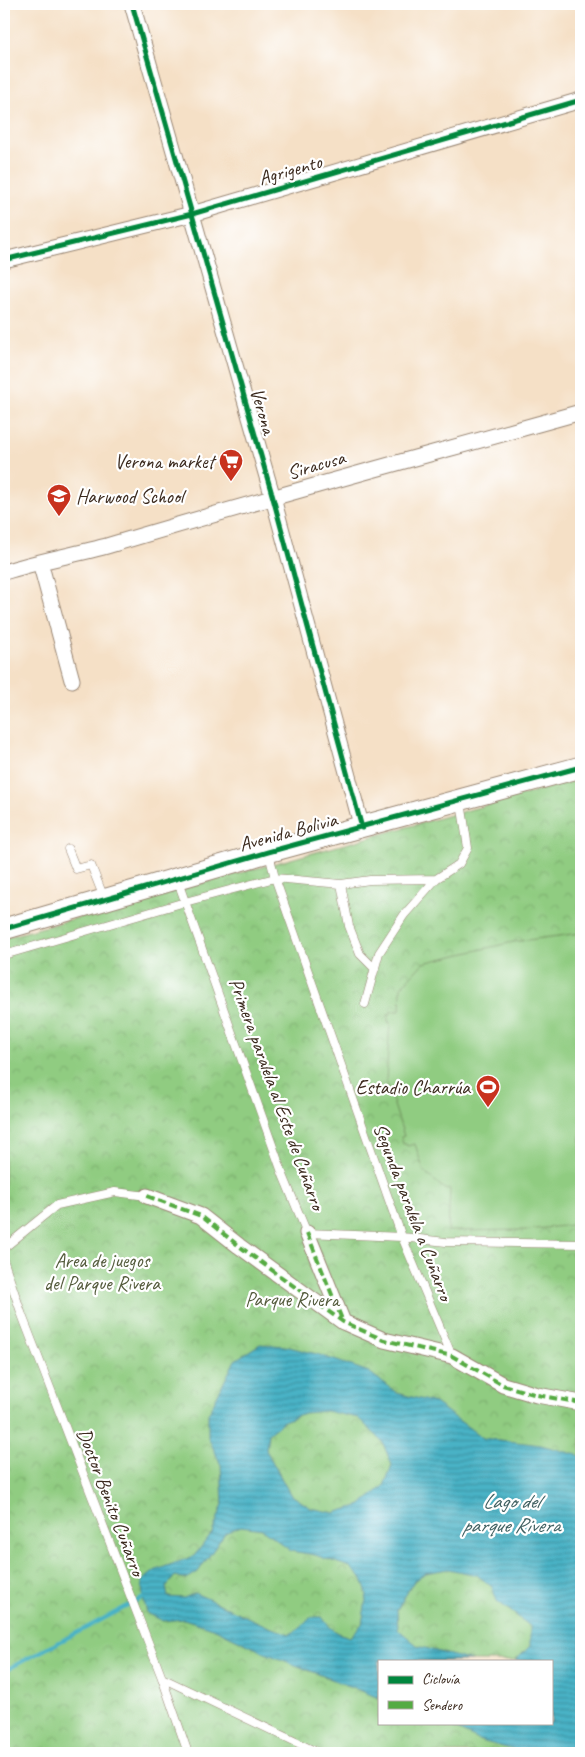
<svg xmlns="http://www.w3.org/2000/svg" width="585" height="1757" viewBox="0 0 585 1757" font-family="Caveat,sans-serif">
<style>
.park{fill:url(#park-crowns);stroke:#667b50;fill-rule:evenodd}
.garden{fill:#90cc81;stroke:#667b50}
.water{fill:url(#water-rules);stroke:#426e72;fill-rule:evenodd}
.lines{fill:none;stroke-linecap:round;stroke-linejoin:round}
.stream{stroke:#48b2c6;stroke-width:4}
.lane-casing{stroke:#988572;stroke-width:9}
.street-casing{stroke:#988572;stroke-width:17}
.secondary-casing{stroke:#988572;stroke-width:23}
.lane{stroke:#fff;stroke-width:8}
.street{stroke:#fff;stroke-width:15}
.secondary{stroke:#fff;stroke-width:21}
.quiet{stroke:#55ab43;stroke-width:4;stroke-dasharray:8 4;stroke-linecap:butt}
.cycleway-casing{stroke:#fff;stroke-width:8}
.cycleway{stroke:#00873e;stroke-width:5}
.labels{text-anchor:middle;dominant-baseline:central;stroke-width:4.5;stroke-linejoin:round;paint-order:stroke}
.street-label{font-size:20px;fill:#3b2a1e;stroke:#fff}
.poi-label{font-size:20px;fill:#3b2a1e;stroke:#fff;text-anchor:end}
.park-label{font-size:20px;fill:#545b3c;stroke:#fff}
.water-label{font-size:21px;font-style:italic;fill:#406061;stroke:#fff}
</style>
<defs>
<pattern id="park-crowns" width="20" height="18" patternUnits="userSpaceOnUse" patternTransform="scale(1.25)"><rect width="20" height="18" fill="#90cc81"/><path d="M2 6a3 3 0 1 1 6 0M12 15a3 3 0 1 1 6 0" fill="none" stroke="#7daf6f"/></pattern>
<pattern id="water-rules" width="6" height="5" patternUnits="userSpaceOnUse" patternTransform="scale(1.25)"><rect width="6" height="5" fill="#48b2c6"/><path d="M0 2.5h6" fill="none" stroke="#3d91a0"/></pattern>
</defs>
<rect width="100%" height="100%" fill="#fff"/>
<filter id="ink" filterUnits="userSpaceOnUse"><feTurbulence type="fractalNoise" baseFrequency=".02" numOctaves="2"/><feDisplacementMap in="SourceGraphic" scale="10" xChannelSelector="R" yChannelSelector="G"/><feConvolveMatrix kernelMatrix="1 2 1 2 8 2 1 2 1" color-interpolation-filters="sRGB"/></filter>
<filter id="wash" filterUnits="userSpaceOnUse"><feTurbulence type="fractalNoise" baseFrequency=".0096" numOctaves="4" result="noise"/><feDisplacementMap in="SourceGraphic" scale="20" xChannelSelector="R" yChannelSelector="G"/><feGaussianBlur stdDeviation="1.12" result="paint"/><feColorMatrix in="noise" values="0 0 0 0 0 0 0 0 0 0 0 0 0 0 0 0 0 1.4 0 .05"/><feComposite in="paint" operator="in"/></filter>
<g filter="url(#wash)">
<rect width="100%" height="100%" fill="#f5e0c6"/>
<path class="park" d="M581 779V1753H4V938ZM379 1661H551V1723H379Z"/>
<path class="garden" d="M581 933V1224L527 1230 448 1231 450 1189 446 1190 424 1172 415 1144 407 1146 406 1144H403L401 1137 404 1136 386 1080 390 1022H388V1014H391V1011H400L401 987 423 963 513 942Z"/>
<path class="water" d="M260 1344 285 1346 317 1354 369 1372 397 1393 435 1403 483 1438 541 1445 581 1456V1753H563L556 1746 525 1753 481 1741 442 1723H551V1661H515L530 1646V1626L497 1601 492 1587 477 1575 448 1569 425 1573 414 1581 397 1610 398 1629 418 1646 472 1661H379V1698L265 1653 215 1629 184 1619 163 1621 147 1613 143 1598 142 1581 156 1570 194 1556 212 1533 223 1504 221 1465 208 1437V1414L235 1360ZM326 1411 358 1418 382 1441 392 1465 384 1486 361 1505 334 1513 311 1508 290 1494 266 1450 268 1434 284 1421 304 1413ZM241 1526 262 1529 291 1551 315 1555 350 1567 362 1579 367 1594 362 1624 350 1637C335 1633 331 1629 322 1617H310L299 1629 290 1634 269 1627 195 1593 184 1598 168 1597 166 1587 175 1576 187 1579 198 1572 225 1533Z"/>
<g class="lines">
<path class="stream" d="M4 1671 143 1598"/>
</g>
</g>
<g filter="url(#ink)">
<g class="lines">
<defs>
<path id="lane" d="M68 849 76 869 91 865 104 898
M269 854 275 878 402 1237 452 1356
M177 879 283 1175 307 1233 402 1237 446 1242 581 1244
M341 884 349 926 360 954 375 969
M4 955 185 902 275 878 341 884 370 880 436 879 459 864 468 848 461 802
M365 1004 379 953 404 915 436 879
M4 1248 57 1205 115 1192 147 1196
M4 1262 22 1315 162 1678 188 1753
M162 1678 319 1753"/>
<path id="street" d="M132 4 273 498 362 828
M4 260 192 214 581 100
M40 562 72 680
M4 572C38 561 75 555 110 545 266 498 424 456 581 412
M147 1196 201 1216 239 1246 343 1322 384 1340 452 1356 503 1385 537 1395 581 1403
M307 1233 343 1322"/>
<path id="secondary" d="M4 929 268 852 581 767"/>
</defs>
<use href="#lane" class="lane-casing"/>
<use href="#street" class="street-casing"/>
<use href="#secondary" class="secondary-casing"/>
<use href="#lane" class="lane"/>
<use href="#street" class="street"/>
<use href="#secondary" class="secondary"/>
<path class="quiet" d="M147 1196 201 1216 239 1246 343 1322 384 1340 452 1356 503 1385 537 1395 581 1403
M307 1233 343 1322"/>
<defs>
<path id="cycleway" d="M132 4 273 498 362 828
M4 260 192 214 581 100
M4 929 268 852 581 767"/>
</defs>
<use href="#cycleway" class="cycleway-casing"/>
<use href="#cycleway" class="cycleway"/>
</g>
</g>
<defs>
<symbol id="supermarket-pin" viewBox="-11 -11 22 30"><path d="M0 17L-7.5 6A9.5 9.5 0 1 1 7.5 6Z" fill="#c8321e" stroke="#fff"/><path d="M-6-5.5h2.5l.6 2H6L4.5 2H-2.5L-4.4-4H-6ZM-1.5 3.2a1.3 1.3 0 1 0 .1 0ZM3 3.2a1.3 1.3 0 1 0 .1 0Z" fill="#fff"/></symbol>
<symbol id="school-pin" viewBox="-11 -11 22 30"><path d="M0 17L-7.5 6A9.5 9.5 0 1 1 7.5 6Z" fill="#c8321e" stroke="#fff"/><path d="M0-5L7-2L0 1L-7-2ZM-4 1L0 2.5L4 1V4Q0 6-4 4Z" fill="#fff"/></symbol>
<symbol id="stadium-pin" viewBox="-11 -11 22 30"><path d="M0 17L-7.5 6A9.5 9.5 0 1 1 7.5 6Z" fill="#c8321e" stroke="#fff"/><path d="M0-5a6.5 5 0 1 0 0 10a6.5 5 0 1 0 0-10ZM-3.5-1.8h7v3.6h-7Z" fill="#fff"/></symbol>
</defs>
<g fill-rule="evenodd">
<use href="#supermarket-pin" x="217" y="447" width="28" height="38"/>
<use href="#school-pin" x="45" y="482" width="28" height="38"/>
<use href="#stadium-pin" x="474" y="1073" width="28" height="38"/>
</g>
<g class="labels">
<g class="street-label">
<text transform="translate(290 170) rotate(-16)">Agrigento</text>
<text transform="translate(263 411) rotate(74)">Verona</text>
<text transform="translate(316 465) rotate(-16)">Siracusa</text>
<text transform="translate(288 832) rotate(-15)">Avenida Bolivia</text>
<text transform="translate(277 1094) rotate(70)">Primera paralela al Este de Cuñarro</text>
<text transform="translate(413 1212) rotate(69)">Segunda paralela a Cuñarro</text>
<text transform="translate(111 1502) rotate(69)">Doctor Benito Cuñarro</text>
</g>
<g class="poi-label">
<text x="214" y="461">Verona market</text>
<text x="76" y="496" text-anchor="start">Harwood School</text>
<text x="470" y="1087">Estadio Charrúa</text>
</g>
<g class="park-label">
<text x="102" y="1260">Area de juegos<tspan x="102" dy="23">del Parque Rivera</tspan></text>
<text x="292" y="1299">Parque Rivera</text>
</g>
<g class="water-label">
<text x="511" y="1501">Lago del<tspan x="511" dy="24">parque Rivera</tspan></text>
</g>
</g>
<rect width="585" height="1757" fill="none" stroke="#fff" stroke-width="20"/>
<rect x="378" y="1660" width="175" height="65" fill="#ffffff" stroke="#b1aaa5"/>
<rect x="388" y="1676" width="25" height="8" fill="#00873e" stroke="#b1aaa5"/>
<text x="422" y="1684" font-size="15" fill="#3b2a1e">Ciclovía</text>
<rect x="388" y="1701" width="25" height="8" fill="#55ab43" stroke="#b1aaa5"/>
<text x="422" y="1710" font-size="15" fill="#3b2a1e">Sendero</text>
</svg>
